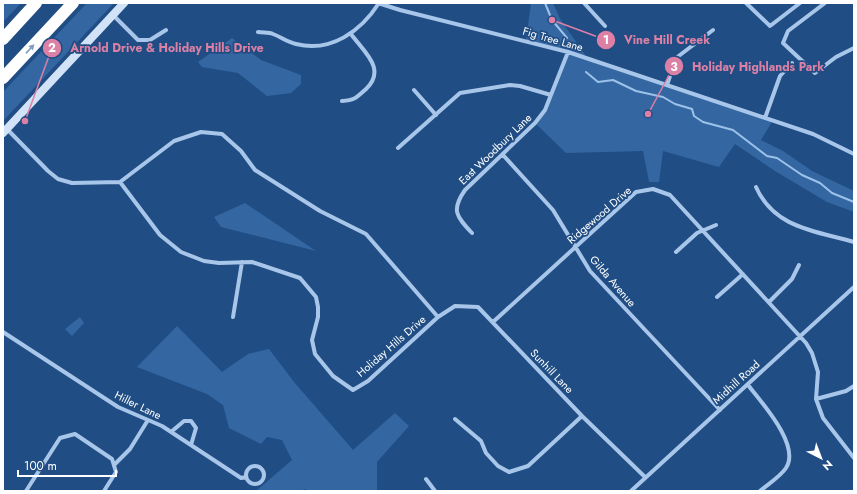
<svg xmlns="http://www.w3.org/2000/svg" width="857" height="494" viewBox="0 0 857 494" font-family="Jost,sans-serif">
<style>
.green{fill:#3467a1}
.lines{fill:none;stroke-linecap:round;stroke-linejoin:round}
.stream{stroke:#9cc2ea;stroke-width:2}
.street{stroke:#a8c6e9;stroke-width:4}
.secondary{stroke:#d3e3f7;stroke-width:8}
.highway{stroke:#fff;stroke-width:12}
.oneway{fill:#849dbb}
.labels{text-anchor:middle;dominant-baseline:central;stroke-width:3.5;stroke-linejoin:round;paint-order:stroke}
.street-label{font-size:11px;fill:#fff;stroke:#204d84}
.leader{fill:none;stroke:#dd80a5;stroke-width:1.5}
.callout-dot{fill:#dd80a5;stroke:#204d84;stroke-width:1.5}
.mark-label{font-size:12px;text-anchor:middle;font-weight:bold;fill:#fff}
.callout-label{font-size:12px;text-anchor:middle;font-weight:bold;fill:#dd80a5;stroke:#204d84;stroke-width:3.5;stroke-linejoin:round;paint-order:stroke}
</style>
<rect width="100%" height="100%" fill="#204d84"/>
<path class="green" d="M3 3H21L3 22Z
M87 3H114L3 121V92Z
M531 3H553L560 19 588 59 773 120 761 140 783 151 812 171 854 191V212L827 202 775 171 735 144 719 167 663 151 659 182H649L643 151 566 153 535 123 545 110 567 52 526 41Z
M232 38 261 60 301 75V84L291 93 267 96 238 73 202 67 198 62Z
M245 203 316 251 221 227 214 217Z
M80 317 84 323 72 336 65 329Z
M177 326 222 372 248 354 269 349 294 382 353 450 395 413 409 426 377 462V491H309L305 489 302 491H256L292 460 282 440 267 437 261 444 229 428 223 405 207 394 137 367Z"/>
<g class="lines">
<path class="stream" d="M545 3 552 20 567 38
M586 72 598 82 613 80 636 91 663 97 675 104 692 109 694 116 703 122 733 130 767 156 777 158 802 175 820 183 832 193 854 202"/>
<path class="street" d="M378 3 400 10 568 52 813 134 854 154
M584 3 605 26
M746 3 770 26 800 3
M825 3 788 31 783 43 815 73 836 57 854 48
M113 15 138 40H150L166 30
M258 32C263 33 269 32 273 34 281 37 287 42 296 44 331 53 361 31 379 3
M667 85 676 58 713 30
M414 90 436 115
M342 101C355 100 356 98 366 89 387 69 364 52 351 34
M765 118 780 76 792 63
M7 129 48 171 58 179 72 183 120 182 174 141 201 132 222 134 241 151 255 170 320 211 366 234 438 317
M398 148 460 93 510 85 520 86 551 95
M503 155 553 210 590 271 720 410
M120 182 160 235 181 252 204 261 219 263 252 262 300 278 316 297 318 307V317L312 340 315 354 333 376 353 390 368 381 438 317 455 306 478 307 582 416 645 477
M756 187C774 228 815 231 854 242
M472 233C456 216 451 210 465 190L535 123 545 110 568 52
M676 252 697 233 716 225
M717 297 743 274
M769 302 792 279 799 265
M233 317 242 262
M493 322 636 192 653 189 670 195 806 343 812 353 818 372 816 399 823 418 854 458
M3 332 118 407 162 426 241 478 246 477
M748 385C761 402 801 445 786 468 780 477 768 484 760 491
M816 399 846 391 854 386
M455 419 481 441 486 453 498 466 509 472 528 466 582 416
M171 432 184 421H191L196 428 191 445
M114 465 130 449 148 420
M246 475a9 9 0 1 1 18 0a9 9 0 1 1-18 0Z
M426 479 435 491
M26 491 60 438 75 434 112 459 116 472 104 491
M631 491 854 287"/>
<path class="secondary" d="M3 133 124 3"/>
<path class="highway" d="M3 39 36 3
M3 78 73 3"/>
</g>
<defs><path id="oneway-solid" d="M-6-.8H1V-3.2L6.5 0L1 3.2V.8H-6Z"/></defs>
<use class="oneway" href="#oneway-solid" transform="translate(30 49) rotate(-47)"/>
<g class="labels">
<g class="street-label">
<text transform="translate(553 39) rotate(16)">Fig Tree Lane</text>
<text transform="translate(495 149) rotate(-44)">East Woodbury Lane</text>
<text transform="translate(599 215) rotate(-41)">Ridgewood Drive</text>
<text transform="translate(613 281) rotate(49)">Gilda Avenue</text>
<text transform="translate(391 346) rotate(-41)">Holiday Hills Drive</text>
<text transform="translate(552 371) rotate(46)">Sunhill Lane</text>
<text transform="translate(736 382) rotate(-42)">Midhill Road</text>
<text transform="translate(138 405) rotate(26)">Hiller Lane</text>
</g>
</g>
<path class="leader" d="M552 20L606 40M25 121L52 48M648 114L674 66"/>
<g class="callout-dot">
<circle cx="552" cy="20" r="4"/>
<circle cx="25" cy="121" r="4"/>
<circle cx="648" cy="114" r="4"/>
<circle cx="606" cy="40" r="10"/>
<circle cx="52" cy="48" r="10"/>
<circle cx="674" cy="66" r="10"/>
</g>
<g class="mark-label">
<text x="606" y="44">1</text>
<text x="52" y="52">2</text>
<text x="674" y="71">3</text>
</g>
<g class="callout-label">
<text x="667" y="44">Vine Hill Creek</text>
<text x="167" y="52">Arnold Drive &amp; Holiday Hills Drive</text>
<text x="758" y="71">Holiday Highlands Park</text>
</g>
<rect width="857" height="494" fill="none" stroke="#ffffff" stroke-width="8"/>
<g transform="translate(821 458) rotate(138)" stroke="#204d84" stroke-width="3" paint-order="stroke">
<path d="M0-3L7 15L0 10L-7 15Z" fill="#ffffff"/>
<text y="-6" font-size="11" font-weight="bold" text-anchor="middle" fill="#ffffff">N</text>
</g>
<path d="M18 470v6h98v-6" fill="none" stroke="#ffffff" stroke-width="2"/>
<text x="24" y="470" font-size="12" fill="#ffffff" stroke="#204d84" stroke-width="3" paint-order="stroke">100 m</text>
</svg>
